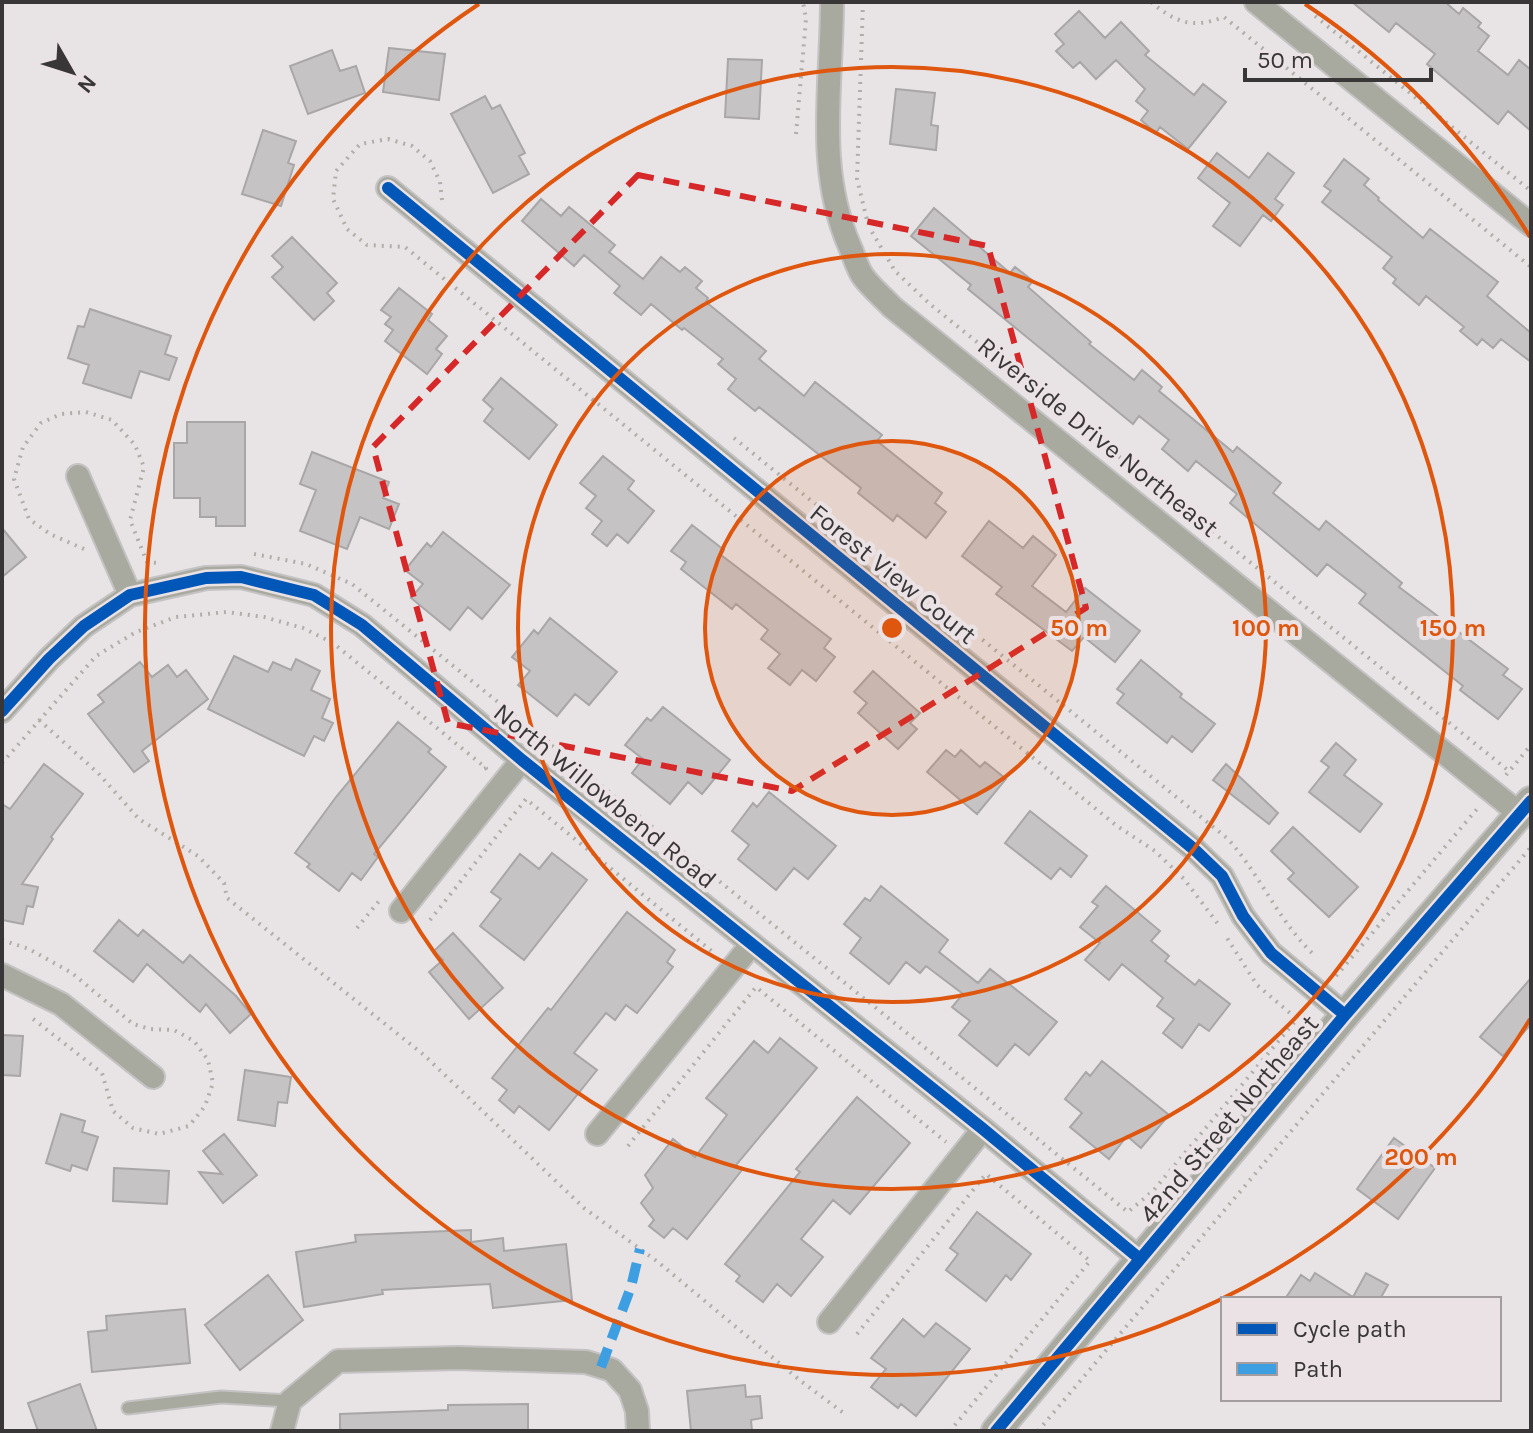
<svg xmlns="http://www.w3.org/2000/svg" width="1533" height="1433" viewBox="0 0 1533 1433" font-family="Karla,sans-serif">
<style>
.building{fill:#c6c3c4;stroke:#a9a6a7;stroke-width:2}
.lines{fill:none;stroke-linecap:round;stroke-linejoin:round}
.service-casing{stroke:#c4c2c3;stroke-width:15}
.minor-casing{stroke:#c4c2c3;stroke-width:26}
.tertiary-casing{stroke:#c4c2c3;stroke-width:32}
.path{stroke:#b0aea8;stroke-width:4;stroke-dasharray:2 6;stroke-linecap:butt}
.service{stroke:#a9aa9f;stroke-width:11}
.minor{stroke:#a9aa9f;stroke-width:22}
.tertiary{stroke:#a9aa9f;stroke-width:28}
.quiet{stroke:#3e9ee2;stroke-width:10;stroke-dasharray:20 10;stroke-linecap:butt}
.cycleway-casing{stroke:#eae2e5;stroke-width:17}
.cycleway{stroke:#0057b8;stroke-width:12}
.marked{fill:none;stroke:#d62828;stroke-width:6;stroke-dasharray:16 10;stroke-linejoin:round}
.ring{fill:none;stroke:#df570e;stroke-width:4}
.labels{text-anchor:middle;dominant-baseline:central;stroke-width:8;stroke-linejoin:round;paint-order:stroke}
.street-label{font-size:26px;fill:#393637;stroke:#eae2e5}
.centre{fill:#df570e;stroke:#eae2e5;stroke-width:4}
.ring-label{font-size:24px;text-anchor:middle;font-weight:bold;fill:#df570e;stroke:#eae2e5;stroke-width:8;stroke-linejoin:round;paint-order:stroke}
</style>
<rect width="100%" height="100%" fill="#e8e4e6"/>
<path class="building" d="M1352 2H1445L1459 14 1463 8 1481 23 1478 27 1489 36 1478 51 1508 75 1519 60 1531 70V131L1508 111 1498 124 1427 64 1435 54 1396 23 1389 32Z
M1079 11 1105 38 1121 22 1149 51 1145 55 1194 95 1203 84 1226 102 1188 149 1160 127 1156 133 1141 120 1148 111 1136 101 1145 89 1116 60 1096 79 1080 62 1073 68 1056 51 1064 44 1055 34Z
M389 48 445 54 439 100 383 92Z
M332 50 340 71 356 66 365 93 308 114 290 66Z
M728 59 762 60 759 119 725 117Z
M896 89 935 93 931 125 938 126 936 150 890 144Z
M485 96 492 109 500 105 525 153 519 156 529 174 493 193 451 114Z
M263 130 296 141 288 163 294 165 281 206 242 194Z
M1217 153 1249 178 1268 153 1294 173 1275 199 1283 205 1271 221 1263 215 1240 246 1213 226 1230 203 1198 178Z
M1344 159 1369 179 1364 185 1379 198 1378 200 1423 238 1430 229 1498 282 1487 296 1531 333V362L1501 339 1493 348 1482 339 1477 345 1460 331 1464 327 1426 296 1419 305 1393 283 1396 279 1383 268 1392 257 1322 202 1331 191 1324 186Z
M541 199 561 216 569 207 615 245 609 252 643 279 661 257 680 272 685 267 702 281 696 288 708 298 706 302 766 351 759 359 804 396 815 382 882 435 877 441 942 493 935 503 946 512 926 538 897 515 893 521 858 493 861 488 759 407 755 411 728 389 736 379 718 364 723 359 684 328 682 330 651 304 641 315 614 293 620 286 584 255 574 266 522 221Z
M934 208 1010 273 1015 267 1033 281 1028 287 1091 342 1089 344 1134 380 1142 370 1162 387 1159 391 1233 452 1237 447 1281 483 1273 493 1319 530 1326 521 1402 583 1399 587 1508 669 1503 675 1522 689 1498 719 1460 690 1463 686 1359 603 1366 594 1327 564 1317 576 1230 503 1237 494 1196 461 1188 471 1162 449 1169 440 1139 416 1133 424 968 289 971 285 911 236Z
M292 237 337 283 327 293 334 301 314 320 272 277 283 267 272 256Z
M399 288 432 314 428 320 447 336 436 349 442 354 427 374 385 341 393 330 385 324 391 317 381 310Z
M90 309 171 336 165 354 177 358 169 380 140 371 131 398 83 383 89 365 68 358 78 326 84 327Z
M501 378 557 425 529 459 484 421 493 409 483 400Z
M187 422H245V526H216V517H200V498H174V443H187Z
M312 452 389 482 383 498 399 504 389 529 360 517 347 549 300 531 316 490 300 484Z
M603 456 634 481 628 489 654 511 628 543 617 534 607 546 592 534 602 521 586 508 596 496 580 483Z
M989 521 1023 548 1033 536 1056 555 1032 586 1066 612 1085 588 1140 631 1115 662 1084 637 1072 651 996 594 1002 587 962 556Z
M692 525 724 550 721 555 831 639 824 648 835 657 816 681 802 670 790 685 768 668 780 654 761 639 768 630 736 604 732 609 681 569 686 562 671 551Z
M2 528 26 557 2 577Z
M443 532 510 585 482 619 468 607 450 630 411 598 423 584 405 570 427 543 431 547Z
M550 618 617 672 589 705 575 694 557 716 518 685 530 671 512 657 534 630 538 634Z
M234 656 268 672 273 662 291 670 296 659 320 671 311 690 330 699 322 718 333 723 324 741 314 736 304 756 208 709Z
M1141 660 1182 694 1180 697 1215 724 1192 752 1172 736 1167 743 1117 703 1124 694 1117 689Z
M140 662 152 677 168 665 177 677 186 670 208 699 142 751 149 761 134 772 88 714 104 702 98 695Z
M873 671 920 713 910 723 917 729 898 749 858 713 867 703 854 692Z
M663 707 730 760 702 794 688 782 670 804 632 773 643 759 625 745 647 718 651 721Z
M398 722 431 749 428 752 446 767 374 854 378 857 361 880 352 873 339 891 307 867 310 864 295 853 336 797Z
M1336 743 1356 760 1344 775 1382 804 1360 832 1309 792 1329 767 1321 761Z
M946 750 955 757 961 750 980 767 985 762 1006 779 977 814 927 772Z
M44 764 83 794 51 837 53 839 22 884 38 887 33 907 27 906 23 924 2 920V804L10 809Z
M1226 764 1278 813 1269 824 1213 780Z
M769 792 836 846 808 879 794 868 776 890 738 859 749 845 732 831 753 803 757 807Z
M1030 811 1087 856 1071 877 1060 868 1051 879 1005 843Z
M1293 827 1358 887 1329 917 1288 879 1294 873 1271 851Z
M552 853 587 880 524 960 480 926 501 899 491 892 520 854 539 869Z
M881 886 948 940 939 952 978 983 990 969 1057 1022 1029 1055 1015 1044 997 1066 959 1035 970 1021 952 1007 963 994 926 966 920 973 906 962 889 984 850 953 861 938 844 924 865 898 870 901Z
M1106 886 1160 931 1151 941 1169 956 1165 961 1195 985 1199 980 1230 1004 1209 1031 1199 1024 1182 1048 1163 1033 1174 1019 1157 1006 1163 998 1122 964 1109 980 1085 960 1100 943 1080 927 1098 906 1092 902Z
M627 912 675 950 667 962 673 967 637 1013 626 1005 615 1020 606 1013 574 1053 597 1070 549 1130 519 1106 514 1113 499 1100 507 1090 492 1078 548 1008 551 1010Z
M119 920 138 936 143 930 183 963 190 955 236 996 251 1014 230 1033 206 1004 200 1012 147 964 133 982 94 951Z
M453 933 503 988 469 1019 429 972 443 960 434 951Z
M1531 978V1024L1503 1056 1480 1037Z
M2 1035 23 1036 20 1076 2 1075Z
M780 1038 817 1068 736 1165 742 1170 687 1239 673 1228 664 1238 649 1226 654 1220 641 1203 653 1188 645 1175 673 1139 695 1157 727 1115 706 1098 754 1041 768 1053Z
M1102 1061 1169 1115 1141 1148 1127 1136 1109 1159 1070 1127 1082 1113 1065 1099 1086 1072 1090 1076Z
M245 1070 291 1077 287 1103 278 1102 275 1126 238 1120Z
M857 1097 910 1143 850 1214 833 1200 801 1239 823 1257 791 1296 777 1284 763 1302 736 1281 740 1276 725 1264 800 1172 796 1169Z
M61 1114 85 1121 82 1132 98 1137 87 1170 72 1165 70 1171 46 1163Z
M224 1134 257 1175 223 1203 199 1172 222 1174 203 1151Z
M1394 1138 1435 1168 1398 1219 1357 1189Z
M114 1168 169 1171 167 1204 113 1201Z
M977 1212 1031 1254 1011 1280 1006 1275 986 1301 946 1270 958 1254 950 1248Z
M471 1230V1242L503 1238 504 1251 566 1244 572 1300 493 1308 490 1284 382 1290 383 1294 304 1307 296 1252 356 1242 355 1235Z
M1315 1273 1353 1297 1366 1273 1388 1285 1380 1299H1285L1301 1275 1310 1281Z
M268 1275 303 1320 240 1370 205 1325Z
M185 1309 190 1363 92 1372 88 1332 107 1330 106 1316Z
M903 1319 924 1337 936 1323 970 1349 916 1416 901 1404 898 1408 871 1387 886 1369 871 1358Z
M80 1384 97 1431H38L28 1403Z
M745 1385 746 1397 760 1396 762 1418 751 1420 752 1431H691L687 1391Z
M528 1404V1431H340V1414L448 1410V1405Z"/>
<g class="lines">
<defs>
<path id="service" d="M128 1408 221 1397 290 1401"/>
<path id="minor" d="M832 2C832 85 815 168 850 247 854 256 857 267 862 275 870 287 883 297 892 307L1520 814
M1256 2 1531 225
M388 188 1195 850 1222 876 1243 916 1271 953 1345 1015
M78 476 130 595
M2 711 49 659 84 626 130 595 206 578 241 577 314 595 362 625 522 760 983 1129 1140 1259
M401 911 522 760
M2 975 61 1004 153 1077
M597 1134 752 944
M829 1322 983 1129
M282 1431 290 1401 338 1361 458 1358 586 1362 612 1370 630 1390 637 1411 638 1431"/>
<path id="tertiary" d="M996 1431 1345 1015 1531 801"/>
</defs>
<use href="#service" class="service-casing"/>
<use href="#minor" class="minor-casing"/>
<use href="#tertiary" class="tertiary-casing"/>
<path class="path" d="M863 2 857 179 867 220
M1151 2C1176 23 1193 29 1224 17L1531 267
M1315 16 1531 191
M796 134 806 19 803 2
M442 200 440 182 430 161 412 146 388 139 360 144 336 171 333 199 347 229 367 245 405 247 1117 826 1155 851 1184 879 1218 924
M872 232 895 271 931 305 1509 771
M734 438 1228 839C1261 876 1279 922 1315 956
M84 549 50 534 29 519 14 479 23 447 41 423 61 414 86 412 112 420 135 445 144 467 130 520 147 562 158 563
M254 554 306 564 352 584 1128 1212 1153 1191 1297 1019 1257 985 1227 938
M39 720 98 773 139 819 198 856 224 883 227 898 424 1055 584 1208 658 1262 802 1382 845 1414
M2 763 96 656 136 632 176 617 227 612 264 617 303 628 333 643 486 768 484 769
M1506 775 1531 745
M430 920 526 799 714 953
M357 928 379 901
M2 940 29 949 72 973 133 1024 150 1029 174 1030 194 1041 208 1060 213 1083 205 1106 189 1126 159 1134 133 1128 113 1111 102 1073 32 1018
M1336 976 1477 809
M628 1146 756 987 946 1142
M857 1334 986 1174 1090 1261 950 1431
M1038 1431 1531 847"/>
<use href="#service" class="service"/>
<use href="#minor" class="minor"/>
<use href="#tertiary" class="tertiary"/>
<path class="quiet" d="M601 1367 631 1287 640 1249"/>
<defs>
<path id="cycleway" d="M388 188 1195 850 1222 876 1243 916 1271 953 1345 1015
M2 711 49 659 84 626 130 595 206 578 241 577 314 595 362 625 522 760 983 1129 1140 1259
M996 1431 1345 1015 1531 801"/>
</defs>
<use href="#cycleway" class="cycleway-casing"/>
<use href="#cycleway" class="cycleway"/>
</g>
<path class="marked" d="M638 175 988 246 1086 608 792 791 448 723 373 447Z"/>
<circle cx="892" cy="628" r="187" fill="#df570e" fill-opacity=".12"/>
<g class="ring">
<circle cx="892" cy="628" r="187"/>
<circle cx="892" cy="628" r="374"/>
<circle cx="892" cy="628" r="561"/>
<path d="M1530 1019A748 748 0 1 1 479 4M1305 4A748 748 0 0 1 1530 237"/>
</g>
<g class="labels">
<g class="street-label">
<text transform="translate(1098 437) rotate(39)">Riverside Drive Northeast</text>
<text transform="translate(893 574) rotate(39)">Forest View Court</text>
<text transform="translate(605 796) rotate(39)">North Willowbend Road</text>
<text transform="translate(1229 1119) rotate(-50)">42nd Street Northeast</text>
</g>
</g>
<circle cx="892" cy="628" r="12" class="centre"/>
<g class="ring-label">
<text x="1079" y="636">50 m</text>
<text x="1266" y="636">100 m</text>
<text x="1453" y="636">150 m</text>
<text x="1421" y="1165">200 m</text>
</g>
<rect width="1533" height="1433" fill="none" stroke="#393637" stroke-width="8"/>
<rect x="1221" y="1297" width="280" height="104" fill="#eae2e5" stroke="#a39d9f" stroke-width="2"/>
<rect x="1237" y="1323" width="40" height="12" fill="#0057b8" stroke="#a39d9f" stroke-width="2"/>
<text x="1293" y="1337" font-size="24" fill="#393637">Cycle path</text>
<rect x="1237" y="1363" width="40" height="12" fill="#3e9ee2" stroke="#a39d9f" stroke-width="2"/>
<text x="1293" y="1377" font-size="24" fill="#393637">Path</text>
<g transform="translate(72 72) rotate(129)" stroke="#eae2e5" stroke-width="6" paint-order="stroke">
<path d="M0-6L14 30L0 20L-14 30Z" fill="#393637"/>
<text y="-12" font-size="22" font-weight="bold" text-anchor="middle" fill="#393637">N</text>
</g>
<path d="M1245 68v12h186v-12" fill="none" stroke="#393637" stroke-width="4"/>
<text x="1257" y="68" font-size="24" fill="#393637" stroke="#eae2e5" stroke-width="6" paint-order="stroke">50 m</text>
</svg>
